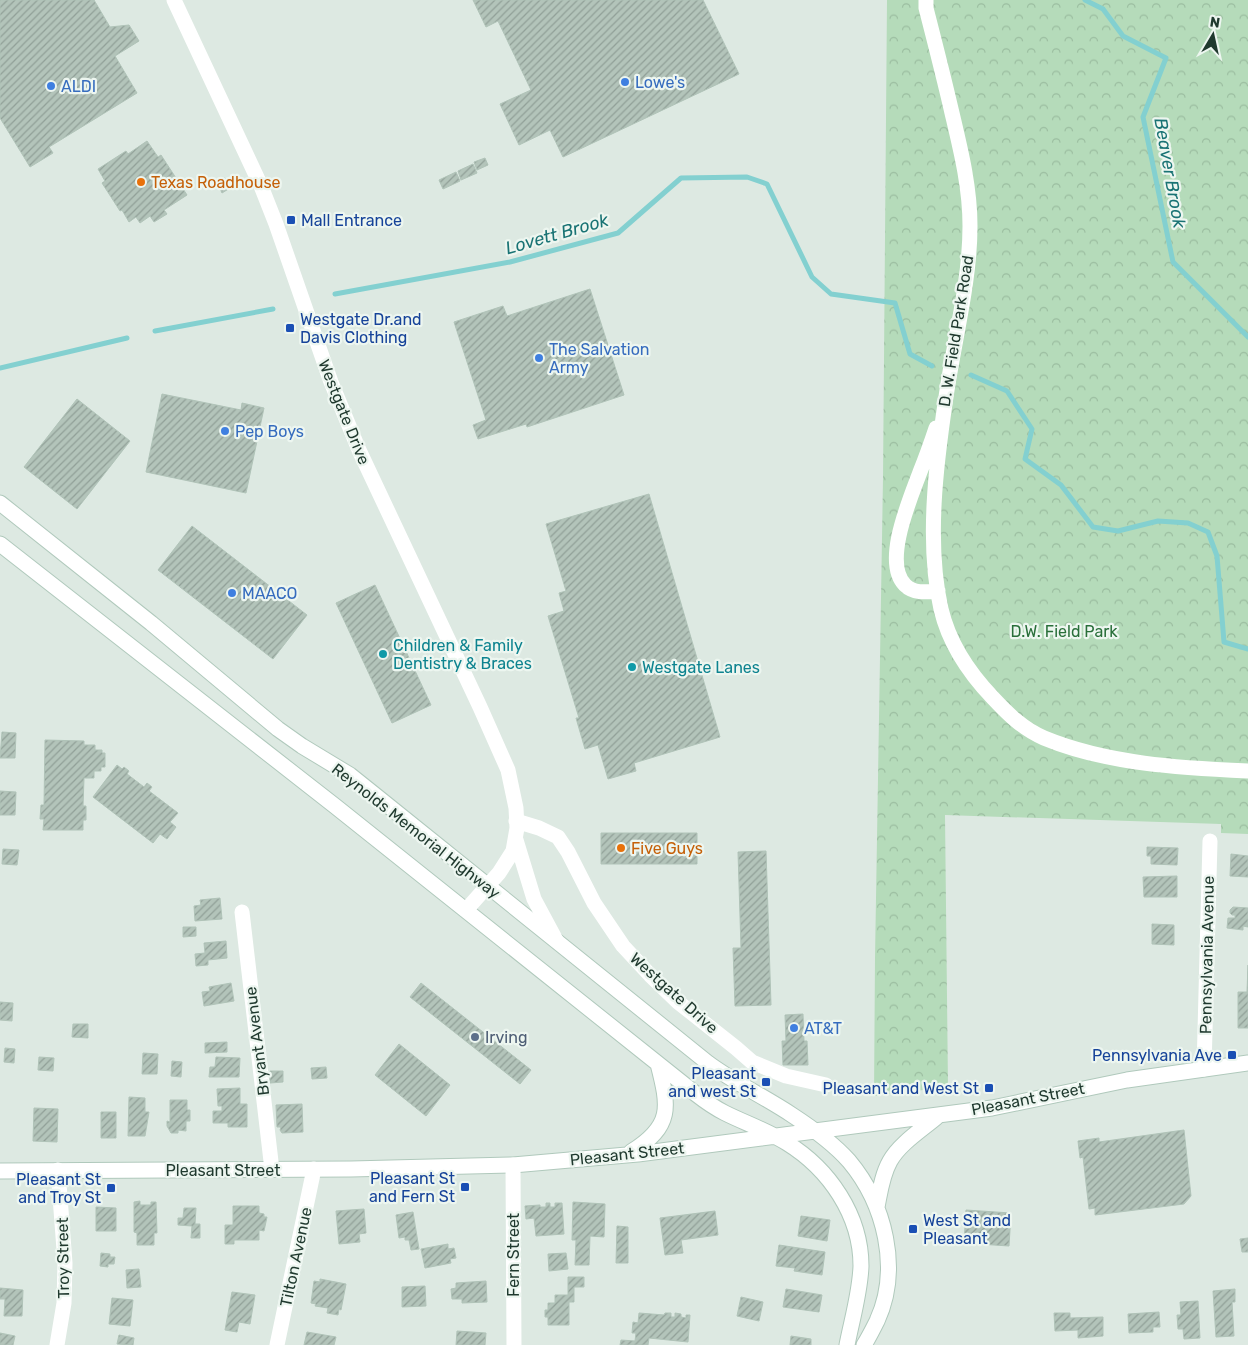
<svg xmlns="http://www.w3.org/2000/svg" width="1248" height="1345" viewBox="0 0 1248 1345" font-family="Rubik,sans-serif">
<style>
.park{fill:url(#park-crowns)}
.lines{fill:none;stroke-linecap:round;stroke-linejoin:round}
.stream{stroke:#83d0d0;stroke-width:5}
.building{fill:url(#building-hatch);stroke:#b0c3b8}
.secondary-casing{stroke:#b0c9bc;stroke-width:17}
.street{stroke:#fff;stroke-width:15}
.secondary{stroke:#fff;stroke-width:15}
.shop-dot{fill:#3f7fe0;stroke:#edf6f0;stroke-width:2}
.food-dot{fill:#e8710a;stroke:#edf6f0;stroke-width:2}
.transit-dot{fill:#1a4fb4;stroke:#edf6f0;stroke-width:2}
.culture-dot{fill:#0f9aa8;stroke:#edf6f0;stroke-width:2}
.service-dot{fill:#5c6f8a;stroke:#edf6f0;stroke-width:2}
.labels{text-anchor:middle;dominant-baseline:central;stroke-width:4.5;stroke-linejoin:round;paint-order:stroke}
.shop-label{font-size:16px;fill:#366cbe;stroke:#edf6f0;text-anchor:start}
.food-label{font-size:16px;fill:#c56008;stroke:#edf6f0;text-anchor:start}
.transit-label{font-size:16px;fill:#164399;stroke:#edf6f0;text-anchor:end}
.street-label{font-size:16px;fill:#1f392e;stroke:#edf6f0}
.park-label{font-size:16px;fill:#296f3a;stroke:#edf6f0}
.culture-label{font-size:16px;fill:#0d838f;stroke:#edf6f0;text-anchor:start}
.service-label{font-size:16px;fill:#4e5e75;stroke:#edf6f0;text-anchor:start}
.water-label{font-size:18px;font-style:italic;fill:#197374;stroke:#edf6f0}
</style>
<defs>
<pattern id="park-crowns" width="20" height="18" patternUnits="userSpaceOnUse" patternTransform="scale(1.25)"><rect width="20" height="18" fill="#b5dbba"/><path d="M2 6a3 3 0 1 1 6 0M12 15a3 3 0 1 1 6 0" fill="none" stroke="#9bbda0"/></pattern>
<pattern id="building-hatch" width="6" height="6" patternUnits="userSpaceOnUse" patternTransform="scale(1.25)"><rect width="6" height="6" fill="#b3c4ba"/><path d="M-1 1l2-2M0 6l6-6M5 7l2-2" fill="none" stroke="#91a098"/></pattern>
</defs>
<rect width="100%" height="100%" fill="#dde9e2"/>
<path class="park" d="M887 0H1248V834L1221 833V824L945 815 948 1087 874 1096 875 958 883 478Z"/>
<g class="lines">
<path class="stream" d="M1085 0 1103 9 1123 36 1166 58 1143 117 1173 262 1248 337
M335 294 510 262 618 233 681 178 747 177 767 184 812 277 831 294 895 303 910 354 932 366
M155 331 273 309
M0 368 127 338
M971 375 1007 391 1032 429 1025 459 1061 485 1093 527 1118 531 1158 521 1188 523 1208 532 1217 556 1224 642 1248 649"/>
</g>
<path class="building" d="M0 0H94L110 27 129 25 139 41 115 56 137 93 49 147 53 153 30 167 0 118Z
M473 0H703L739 74 563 157 550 130 519 145 500 104 531 90 498 21 486 27Z
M147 141 158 157 161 155 187 195 164 210 167 214 154 222 150 216 140 223 136 217 129 222 122 210 120 211 102 183 105 181 98 169 126 151 128 154Z
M485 158 488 165 477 170 474 162Z
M473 164 477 173 461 180 458 171Z
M456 172 460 181 443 189 439 180Z
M225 178 230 188 222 193 217 182Z
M590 289 624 395 527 427 526 424 478 439 473 425 486 420 454 322 503 306 507 316Z
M162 394 241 410 242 403 264 408 246 493 146 472Z
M77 399 130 441 77 509 24 467Z
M649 494 720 737 634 763 636 771 608 779 598 745 585 749 576 718H579L548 616 564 611 559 593 566 591 546 524Z
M192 526 307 615 273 659 158 570Z
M375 585 431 705 392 723 336 603Z
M2 732 16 733 15 758H0Z
M45 740 84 741V745H95V750H102V753H105V767H101V771H94V778H84L83 806H86V820H83V830H43L44 819H40L41 805H44Z
M117 765 122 769 124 767 129 771 127 774 144 787 147 783 152 787 149 791 178 813 170 822 176 827 167 839 160 834 153 843 93 797Z
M0 791 16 792 15 815H0Z
M601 833H697V864H601Z
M1147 847 1178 848 1177 865 1151 864V856H1147Z
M3 849 19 850 17 865 2 864Z
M766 851 771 1005 735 1006 733 948H741L738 852Z
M1231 854 1248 856V877L1230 876Z
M1177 876V897H1144L1143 877Z
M220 898 222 919 195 921 194 906 201 905 200 900Z
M1233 907 1248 908V927L1243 926V930L1227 928 1228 918H1235V915H1232L1230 913V910Z
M1152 924 1174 925V945L1152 944Z
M183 927H196V936L183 937Z
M226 941 227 958 208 960V965L196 966 195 954 205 953 204 943Z
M1248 965V1028H1238V992H1247Z
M231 983 234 1001 204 1006 202 992 210 991 209 987Z
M421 983 531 1070 520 1084 410 997Z
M0 1002 13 1003 12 1021 0 1020Z
M803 1014 804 1041H807L808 1065H783L782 1041H786L785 1015Z
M73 1024H88V1038L72 1037Z
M227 1042V1052L205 1053V1043Z
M399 1044 450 1085 426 1116 375 1075Z
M5 1048 15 1049 14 1063 4 1062Z
M143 1053 158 1054 157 1074H142Z
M39 1057 54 1058 53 1071 38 1070Z
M216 1057 240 1058 239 1077H209L210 1067H215Z
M172 1061 182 1062 181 1077 171 1076Z
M326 1067 327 1078 312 1079 311 1068Z
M270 1071H283V1082L270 1083Z
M240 1088V1104H247V1127H228V1123H213V1111H222V1106H218L217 1089Z
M129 1097 145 1098V1112H149L145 1136H128Z
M170 1100H187V1110H190V1121H186V1131L178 1130V1133H171L167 1126V1121L170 1122Z
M302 1104 303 1132 282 1133 280 1130 281 1127H277L276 1105Z
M34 1108 58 1109 57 1142 33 1141Z
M101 1112H116V1138H101Z
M1184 1130 1191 1196 1184 1204 1095 1215V1208L1089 1209 1083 1157 1080 1158 1078 1141 1099 1138V1142Z
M140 1201V1205H151V1202H156L157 1233H154V1245H137V1233L134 1232V1202Z
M573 1202 605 1204 604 1237 590 1236 589 1265H575L576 1240H572Z
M546 1203H550V1207H555V1203H562L564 1234 536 1236 534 1218 526 1219 525 1206 540 1205V1207H546Z
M233 1206H259V1213L264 1214V1217H267L264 1231 259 1230V1240H234V1244H225V1225H233Z
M96 1207 116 1208V1231H96Z
M184 1208H196L195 1224H200V1238H191L192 1226 178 1225V1218H183Z
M364 1209 366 1233 359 1234 360 1242 339 1244 336 1211Z
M966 1210 1011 1213 1009 1246 964 1243Z
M715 1211 718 1235 681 1240 683 1253 665 1255 660 1218Z
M413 1212 419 1249 411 1250 409 1240H405V1237L399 1238 396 1215Z
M801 1216 830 1220 827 1241 798 1236Z
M617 1226 628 1227V1263H616Z
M1248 1238V1252H1242L1240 1239Z
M448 1244V1249L454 1248 456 1258 450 1259 451 1263 425 1268 421 1249Z
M779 1245 825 1252 822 1275 794 1271 795 1268 776 1266Z
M101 1253 110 1254V1257H115L114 1264H108V1267L100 1266Z
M566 1253 568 1269 549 1271 548 1254Z
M139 1269 141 1287 127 1288 126 1270Z
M568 1277H584V1287H574V1302H569V1325H548V1317H545V1310H548V1303H555V1295H568Z
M320 1279 346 1284 341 1310 339 1309 338 1315 327 1313 328 1308 315 1306 316 1304 311 1303 314 1281 320 1282Z
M486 1281 487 1302 462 1303V1299H452L451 1289 456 1288V1283Z
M425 1286 426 1306 402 1307V1287Z
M0 1288 23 1290 22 1316H4L5 1299H0Z
M786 1289 822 1295 819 1312 783 1307Z
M1235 1289V1302H1232L1234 1336 1216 1337 1213 1291Z
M232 1292 255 1295 250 1324 239 1322 237 1332 225 1330Z
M741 1297 763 1302 759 1321 737 1316Z
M112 1298 133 1300 130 1326 109 1324Z
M1198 1301 1200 1338 1184 1339 1183 1329H1178L1177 1315H1181L1180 1302Z
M1159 1312 1160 1327H1153V1332L1129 1333 1128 1314Z
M639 1313 664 1315 665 1313H671V1317H675V1313L681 1314V1317L686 1318V1315H690L688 1342 649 1338 648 1345H620L621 1340 635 1341 636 1333H632L633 1322 638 1323Z
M1054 1313H1070V1318L1103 1317V1336L1078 1338V1330L1055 1331Z
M457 1331 486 1333 485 1345H456Z
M307 1332 336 1337 334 1345H304Z
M0 1333 15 1336 13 1345H0Z
M119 1335 134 1338 133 1345 117 1344Z
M791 1336 811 1339V1345H790Z"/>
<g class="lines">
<defs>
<path id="secondary" d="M0 503 151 623 278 729 302 746 350 775 375 795 708 1063C735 1083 765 1097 792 1115 812 1128 833 1143 849 1161 885 1204 901 1269 877 1321 873 1329 869 1337 864 1345
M0 544 335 806 696 1094C705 1101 715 1108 725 1113 745 1123 768 1131 787 1143 829 1169 861 1215 861 1266 860 1293 852 1319 847 1345
M631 1152C673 1126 669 1107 658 1064
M0 1171 351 1169 513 1165 638 1154 992 1108 1127 1080 1248 1063
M877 1207C880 1192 882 1175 890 1161 900 1143 923 1129 939 1115"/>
</defs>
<use href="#secondary" class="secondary-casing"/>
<path class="street" d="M174 0 261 186 276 224 331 382 359 450 480 707 508 770 516 808 517 828 513 851 499 873 466 910
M926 0V8C935 43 944 78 952 113 961 151 970 187 970 226 970 283 954 340 946 397 936 464 926 543 941 609 949 643 970 674 993 698 1008 714 1023 729 1044 738 1107 764 1180 768 1248 771
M936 428C931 443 926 457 920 472 911 497 882 562 905 585 914 594 927 592 938 591
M516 821 539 828 558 837 568 852 594 903 623 946 650 975 678 1002 736 1048 752 1062 786 1076 826 1085
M516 840 534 899 556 940
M242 912 272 1170
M1204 1069 1210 841
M513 1165 514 1345
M57 1345 64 1303 65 1263 58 1170
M277 1345 314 1169"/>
<use href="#secondary" class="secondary"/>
</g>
<g class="shop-dot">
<circle cx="625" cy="82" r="5"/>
<circle cx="51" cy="86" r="5"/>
<circle cx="539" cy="358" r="5"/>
<circle cx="225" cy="431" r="5"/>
<circle cx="232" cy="593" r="5"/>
<circle cx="794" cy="1028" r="5"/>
</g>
<g class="food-dot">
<circle cx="141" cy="182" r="5"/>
<circle cx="621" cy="848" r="5"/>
</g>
<g class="transit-dot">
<rect x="286" y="215" width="10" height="10" rx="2.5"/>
<rect x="285" y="323" width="10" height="10" rx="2.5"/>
<rect x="1227" y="1050" width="10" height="10" rx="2.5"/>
<rect x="761" y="1077" width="10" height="10" rx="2.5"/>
<rect x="984" y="1083" width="10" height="10" rx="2.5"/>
<rect x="460" y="1182" width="10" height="10" rx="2.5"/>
<rect x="106" y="1183" width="10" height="10" rx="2.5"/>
<rect x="908" y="1224" width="10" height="10" rx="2.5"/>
</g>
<g class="culture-dot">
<circle cx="383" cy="654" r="5"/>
<circle cx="632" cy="667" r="5"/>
</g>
<circle class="service-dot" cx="475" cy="1037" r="5"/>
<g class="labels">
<g class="shop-label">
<text x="635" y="82">Lowe's</text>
<text x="61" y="86">ALDI</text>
<text x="549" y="349">The Salvation<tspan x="549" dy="18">Army</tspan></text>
<text x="235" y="431">Pep Boys</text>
<text x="242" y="593">MAACO</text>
<text x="804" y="1028">AT&amp;T</text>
</g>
<g class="food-label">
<text x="151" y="182">Texas Roadhouse</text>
<text x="631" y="848">Five Guys</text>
</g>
<g class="transit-label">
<text x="301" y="220" text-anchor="start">Mall Entrance</text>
<text x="300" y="319" text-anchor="start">Westgate Dr.and<tspan x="300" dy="18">Davis Clothing</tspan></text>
<text x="1222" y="1055">Pennsylvania Ave</text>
<text x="756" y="1073">Pleasant<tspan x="756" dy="18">and west St</tspan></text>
<text x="979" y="1088">Pleasant and West St</text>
<text x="455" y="1178">Pleasant St<tspan x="455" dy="18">and Fern St</tspan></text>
<text x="101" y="1179">Pleasant St<tspan x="101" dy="18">and Troy St</tspan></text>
<text x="923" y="1220" text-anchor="start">West St and<tspan x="923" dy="18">Pleasant</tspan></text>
</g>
<g class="street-label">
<text transform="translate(956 331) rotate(-81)">D. W. Field Park Road</text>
<text transform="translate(344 412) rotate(68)">Westgate Drive</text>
<text transform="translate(416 831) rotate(38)">Reynolds Memorial Highway</text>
<text transform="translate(1207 955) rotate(-89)">Pennsylvania Avenue</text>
<text transform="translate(674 993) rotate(42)">Westgate Drive</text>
<text transform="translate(257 1041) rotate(-97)">Bryant Avenue</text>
<text transform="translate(1028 1099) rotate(-11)">Pleasant Street</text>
<text transform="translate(627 1154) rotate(-6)">Pleasant Street</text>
<text x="223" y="1170">Pleasant Street</text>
<text transform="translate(513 1255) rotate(-90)">Fern Street</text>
<text transform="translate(296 1257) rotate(-78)">Tilton Avenue</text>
<text transform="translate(63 1258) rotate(-91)">Troy Street</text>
</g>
<g class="park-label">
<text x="1064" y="631">D.W. Field Park</text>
</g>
<g class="culture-label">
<text x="393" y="645">Children &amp; Family<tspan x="393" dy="18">Dentistry &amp; Braces</tspan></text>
<text x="642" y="667">Westgate Lanes</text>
</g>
<g class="service-label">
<text x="485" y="1037">Irving</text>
</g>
<g class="water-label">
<text transform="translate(1170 173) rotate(80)">Beaver Brook</text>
<text transform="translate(557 234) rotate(-16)">Lovett Brook</text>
</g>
</g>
<g transform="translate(1213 35) rotate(9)" stroke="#edf6f0" stroke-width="4" paint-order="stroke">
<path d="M0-4L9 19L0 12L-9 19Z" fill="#1f392e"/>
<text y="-8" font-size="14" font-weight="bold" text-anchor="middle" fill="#1f392e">N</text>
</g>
</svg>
